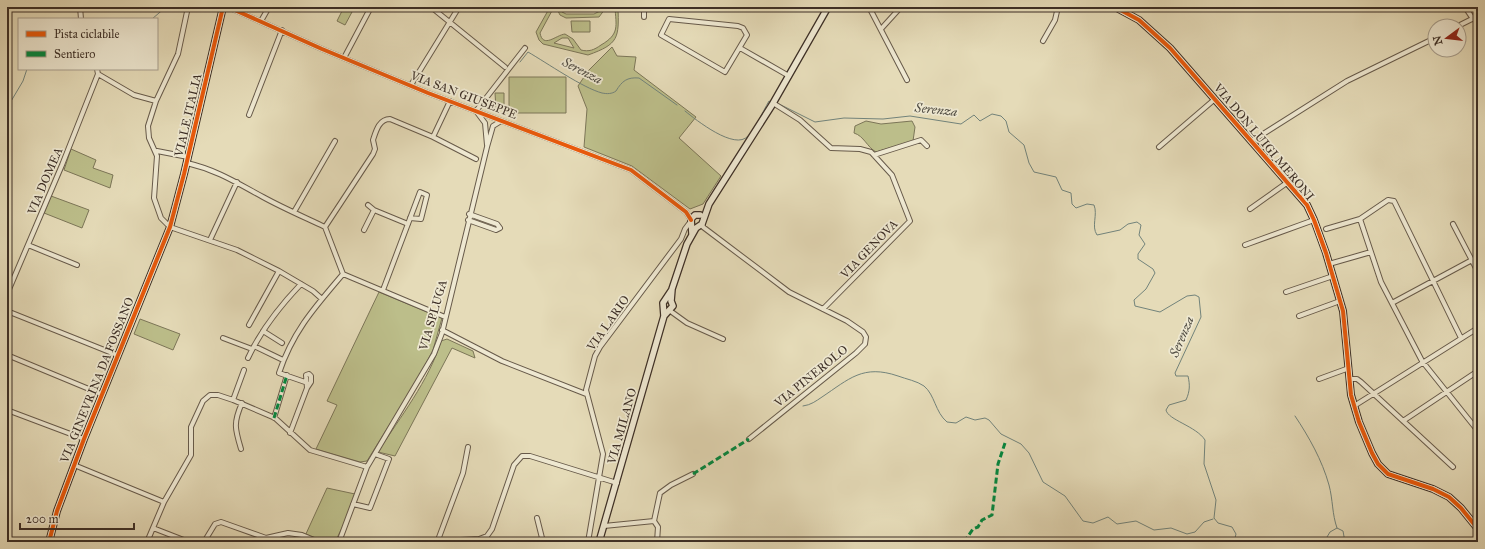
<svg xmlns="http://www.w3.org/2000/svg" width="1485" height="549" viewBox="0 0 1485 549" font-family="'IM FELL Great Primer',serif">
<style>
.green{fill:#bcbe8a;stroke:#7c7658;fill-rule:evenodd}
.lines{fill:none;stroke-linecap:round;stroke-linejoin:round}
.stream{stroke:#72837b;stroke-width:1}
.street-casing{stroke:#675a4a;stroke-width:6}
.secondary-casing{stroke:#3d2f26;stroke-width:8}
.street{stroke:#eee8d1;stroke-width:4}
.secondary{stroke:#eee8d1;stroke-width:5.5}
.quiet{stroke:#00873e;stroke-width:3;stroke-dasharray:6 3;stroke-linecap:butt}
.cycleway-casing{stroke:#eee8d1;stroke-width:6}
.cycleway{stroke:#e8590c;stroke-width:4}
.labels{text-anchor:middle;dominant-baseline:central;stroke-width:3.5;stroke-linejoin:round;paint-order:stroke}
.street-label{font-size:12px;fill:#3d2f26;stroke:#eee8d1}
.water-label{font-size:13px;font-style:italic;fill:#4f4b42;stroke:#eee8d1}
</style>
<rect width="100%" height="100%" fill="#e5dbb8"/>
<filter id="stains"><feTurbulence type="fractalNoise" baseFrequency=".005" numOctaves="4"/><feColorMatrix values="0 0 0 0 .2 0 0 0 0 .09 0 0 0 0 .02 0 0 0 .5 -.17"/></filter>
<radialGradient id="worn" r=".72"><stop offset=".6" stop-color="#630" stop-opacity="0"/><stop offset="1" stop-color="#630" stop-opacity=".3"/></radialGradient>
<path class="green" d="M344 7 352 12 345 25 337 21Z
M550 7H554L540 33C543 49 556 35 565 34L573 39 581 50C589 52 594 50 601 45 620 34 616 26 615 7H618C619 38 619 44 588 55L543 44 539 40 536 32ZM562 38H568L574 48 554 43Z
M556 7H560L562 12 566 14H594L600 11 601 7H605V9L599 17 566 18 560 15Z
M571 21H590V32H572Z
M612 47 617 56 636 57 634 70 696 117 679 138 721 176 703 204 690 209 632 166 584 147 587 109 578 86 588 71Z
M509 77H566V113H509Z
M495 93H504V109H496Z
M866 121 881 124 912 121 915 127 913 141 876 152C867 147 864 136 854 133L855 126Z
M71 149 96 160 93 168 113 175 110 188 64 170Z
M51 196 89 210 82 228 44 213Z
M379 292 442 318 433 350 419 377 367 461 360 462 316 449 337 405 327 401Z
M140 319 180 334 173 350 134 334Z
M447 339 473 351 475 358 452 348 395 456 378 452C400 417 429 381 441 341Z
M327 488 355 494 346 520 335 542H321L305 536Z"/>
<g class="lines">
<path class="stream" d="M152 19 166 7
M520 62 528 52C547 63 583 88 602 93 607 94 612 94 616 91 622 81 627 77 639 78L677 105
M777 103 815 122 844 118 883 119 910 116 961 124 974 115 980 121 992 114 1001 116 1006 121 1009 132 1024 145 1029 163 1034 172 1056 177 1062 190 1071 193 1072 204 1076 208 1087 204 1094 205C1098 215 1091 226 1097 235L1120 230 1128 224 1137 222 1141 225 1139 235 1145 244 1138 254V259L1153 269 1155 273 1146 289 1134 300 1135 306 1160 312 1187 296 1195 295 1199 297 1201 317 1175 373 1176 376H1188C1190 385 1190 391 1186 400L1169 405 1166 410C1168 420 1196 426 1205 440L1204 464 1216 500 1214 518 1218 523 1232 527 1236 534 1235 538 1226 542
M7 108 23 81 27 69
M685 111C696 120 735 151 748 136 757 126 762 113 769 101L771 102
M803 406C811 405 816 401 822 397 849 379 863 364 898 376 906 379 917 381 924 386 935 395 935 412 947 422L956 423 966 417 975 420 985 418 989 420 1001 434 1021 444 1029 453 1043 482 1065 496 1083 521 1093 523 1108 517 1117 524 1136 521 1154 530 1171 528 1187 534 1195 532 1204 522 1213 519
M1295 416C1309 437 1322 460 1329 485 1333 500 1332 514 1337 528
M1289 542 1292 538H1297L1301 542
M1324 542 1330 532 1337 528 1343 531 1345 542"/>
<defs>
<path id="street" d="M80 7 81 19
M188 7 178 54 156 101 148 126 149 138 157 156 154 198 161 218 170 227 237 250 279 271 313 291 322 299
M228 7 322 49 428 93 631 170 686 212 691 220
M431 7 505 67
M869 7 907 80
M1465 7 1473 19
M644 17V7
M669 19 738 26 743 28 747 35 725 72 661 35Z
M261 21 269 7
M1458 26 1478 16
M881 29 901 7
M1043 41 1055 20 1058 7
M740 48 789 76
M344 58 371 7
M98 74 134 95 156 101
M411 85 459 7
M773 103 800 120 831 148 860 149 871 152 892 175 910 221 823 309
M249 115 282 30
M433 137 450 101
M1252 141 1347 81 1435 38
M487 145 485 123 476 111 525 48
M1159 147 1215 99
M157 151 188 157
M874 155 921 140 927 146
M187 163C217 170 237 183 263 197 283 208 304 217 325 227L343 274
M368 205 374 210
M1250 209 1288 182
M294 212 335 141
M1360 219 1381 282 1422 361 1478 431
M468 220 496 230 500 228 497 224 469 214
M702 224 703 227 789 292 847 321 863 332 866 337 865 344 856 353 749 439
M1453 224 1478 272
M325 227 373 154 375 149 373 140C376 131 379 119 390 119L433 137 476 159
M1326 229 1360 219 1388 200 1394 201 1461 338
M364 230 374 210 408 224
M210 240 237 182
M28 245 77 265
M1245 245 1314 220
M1329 264 1371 252
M343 274 445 317
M383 290 420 192 427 195 421 219 410 218
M1286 292 1333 276
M7 294 62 165 98 74 97 69
M1392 303 1472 260
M669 310 687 323 723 339
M7 311 117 355
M1299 316 1340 301
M249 325 279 271
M442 330 502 361 586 394
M263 331 282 343
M223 338 252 349
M254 346 283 360
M7 355 101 394
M248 358C261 330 280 306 301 284
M1319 379 1349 368
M1350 379H1357L1361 382 1453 467
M305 382 279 373C293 331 315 307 343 274
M233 400 244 370
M1354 406 1478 328
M7 410 84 439
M274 418 287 375
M1403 421 1478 371
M290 433 307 388 311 382V376L309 374 306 375 307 388
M241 449C235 429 233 423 242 403
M74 465 164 502
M353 504 370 508 389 459 375 454
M537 518 543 542
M604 526 654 521
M153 528 189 542
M438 540 463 473 468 447
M147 542 164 502 191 455V427L203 401 210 395H218L233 400 275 418 310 450 367 467
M204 542 215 524 221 522 266 538 288 533 302 535 319 542
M339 542 367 467 434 354 442 333 487 147 493 126 501 121
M424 542 479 539 487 536 492 529 514 465 522 456H530L617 483
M588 542 603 454 586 390 595 356 600 347 681 239 685 229 691 221
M657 542 658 527 654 521 660 493 671 485 693 474"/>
<path id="secondary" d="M1115 7 1139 20 1170 48 1307 205 1314 220 1326 253 1343 311 1351 395 1359 422 1372 453 1378 464 1388 474 1433 489 1449 497 1461 508 1478 529
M692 234 691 219 695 215H700
M664 316 673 306 671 301 672 289 687 244 696 228 702 224 709 204 772 105 828 7
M49 542 57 511 84 439 170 227 184 174 223 7
M599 542 664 316 663 303 671 291"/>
</defs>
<use href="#street" class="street-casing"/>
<use href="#secondary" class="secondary-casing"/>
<use href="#street" class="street"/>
<use href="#secondary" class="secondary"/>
<path class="quiet" d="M274 418 287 375
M693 474 749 439
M964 542 973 529 978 527 982 520 992 515 998 464 1005 443"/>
<defs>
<path id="cycleway" d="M228 7 322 49 428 93 631 170 686 212 691 220
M1115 7 1139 20 1170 48 1307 205 1314 220 1326 253 1343 311 1351 395 1359 422 1372 453 1378 464 1388 474 1433 489 1449 497 1461 508 1478 529
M49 542 57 511 84 439 170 227 184 174 223 7"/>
</defs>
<use href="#cycleway" class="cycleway-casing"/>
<use href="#cycleway" class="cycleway"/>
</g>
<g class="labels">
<g class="street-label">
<text transform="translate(464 95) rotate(21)">VIA SAN GIUSEPPE</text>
<text transform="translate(188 115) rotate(-77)">VIALE ITALIA</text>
<text transform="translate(1264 142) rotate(50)">VIA DON LUIGI MERONI</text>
<text transform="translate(45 181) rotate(-67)">VIA DOMEA</text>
<text transform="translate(869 249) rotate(-46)">VIA GENOVA</text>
<text transform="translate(433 315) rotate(-74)">VIA SPLUGA</text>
<text transform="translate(608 323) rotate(-55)">VIA LARIO</text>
<text transform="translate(811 376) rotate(-39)">VIA PINEROLO</text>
<text transform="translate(97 380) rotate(-68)">VIA GINEVRINA DA FOSSANO</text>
<text transform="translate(622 426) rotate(-74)">VIA MILANO</text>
</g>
<g class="water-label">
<text transform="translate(582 71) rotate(27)">Serenza</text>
<text transform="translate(936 110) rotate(6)">Serenza</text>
<text transform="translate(1182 337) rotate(-67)">Serenza</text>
</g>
</g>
<rect width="1485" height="549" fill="none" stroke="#e5dbb8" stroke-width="24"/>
<rect x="8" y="8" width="1469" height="533" fill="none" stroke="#3d2f26" stroke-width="2"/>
<rect x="12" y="12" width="1461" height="525" fill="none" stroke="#3d2f26"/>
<rect x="18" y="18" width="140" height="52" fill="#eee8d1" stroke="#a79e8d"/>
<rect x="26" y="31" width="20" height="6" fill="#e8590c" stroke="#a79e8d"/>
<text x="54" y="38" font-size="12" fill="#3d2f26">Pista ciclabile</text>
<rect x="26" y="51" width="20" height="6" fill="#00873e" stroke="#a79e8d"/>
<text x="54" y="58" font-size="12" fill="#3d2f26">Sentiero</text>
<g transform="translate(1447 38) rotate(255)"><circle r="19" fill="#eee8d1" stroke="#a79e8d"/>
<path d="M0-3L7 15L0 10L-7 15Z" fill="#8f2418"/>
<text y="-6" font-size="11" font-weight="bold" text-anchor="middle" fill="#3d2f26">N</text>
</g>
<path d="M20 523v6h114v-6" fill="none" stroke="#3d2f26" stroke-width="2"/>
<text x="26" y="523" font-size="12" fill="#3d2f26" stroke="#eee8d1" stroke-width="3" paint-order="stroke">200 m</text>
<rect width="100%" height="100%" filter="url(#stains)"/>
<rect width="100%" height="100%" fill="url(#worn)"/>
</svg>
